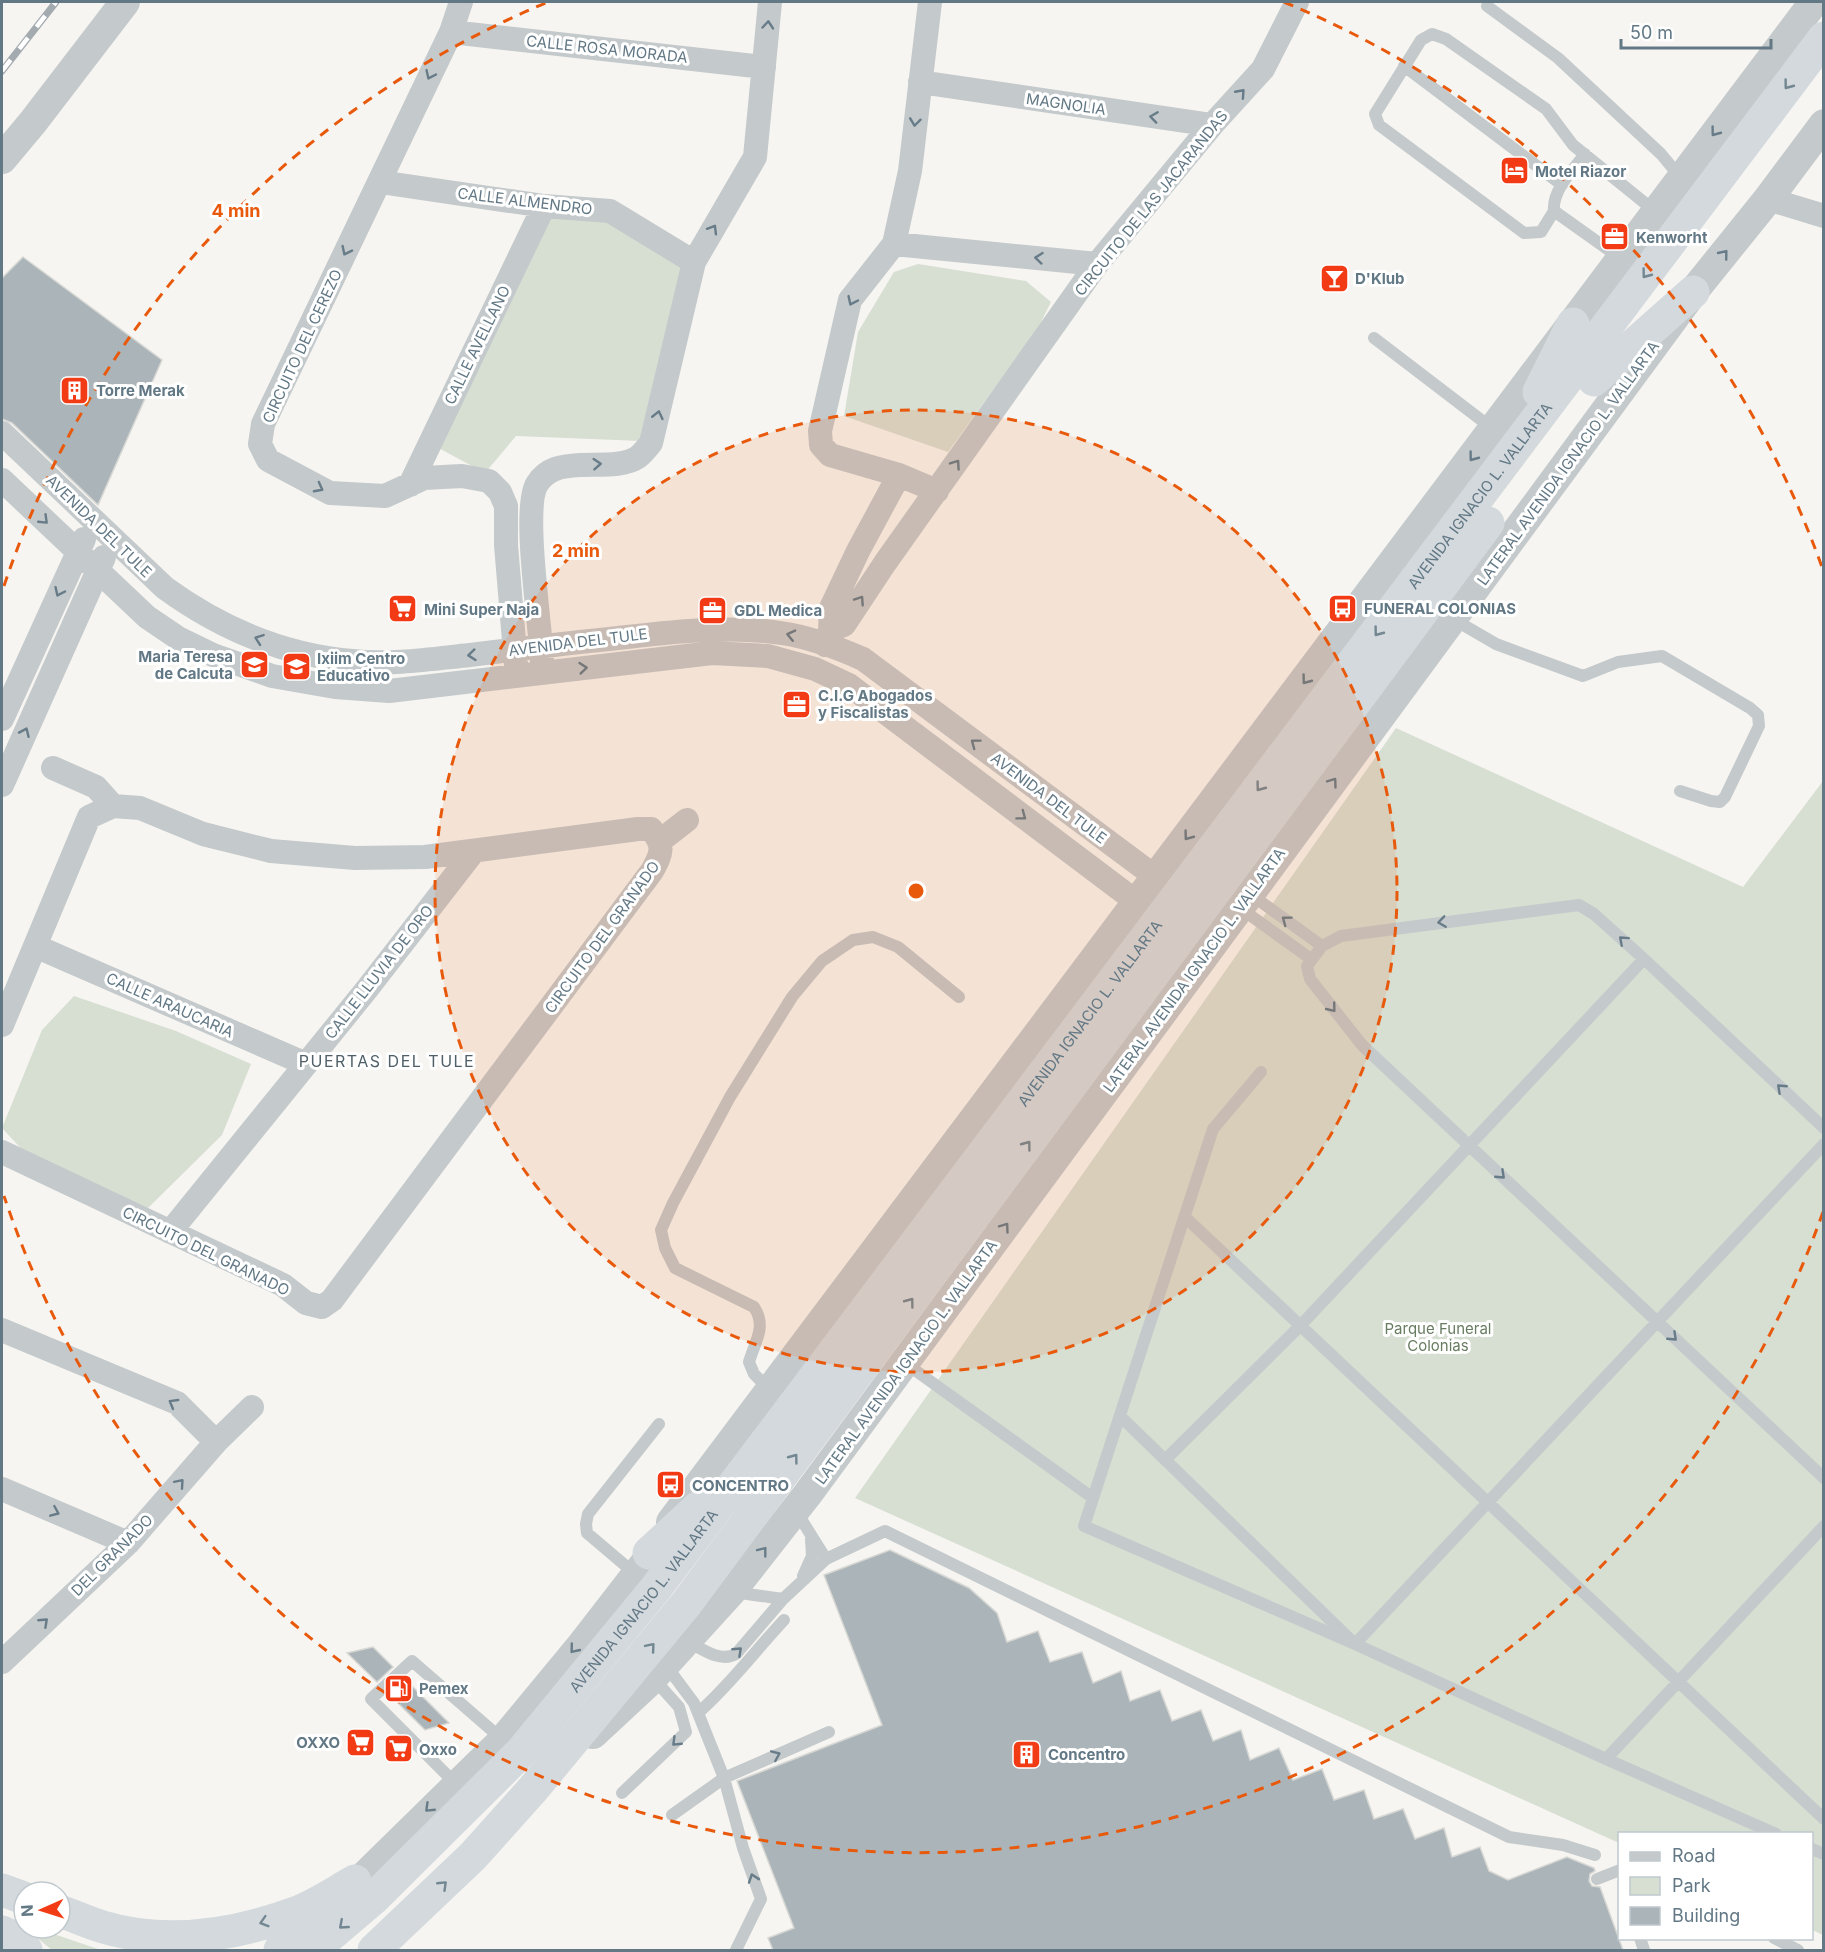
<svg xmlns="http://www.w3.org/2000/svg" width="1825" height="1952" viewBox="0 0 1825 1952" font-family="Inter,sans-serif">
<style>
.green{fill:#d7ded2}
.building{fill:#abb5b9;stroke:#d7d7d4;stroke-width:1.5}
.lines{fill:none;stroke-linecap:round;stroke-linejoin:round}
.service{stroke:#c4c9cb;stroke-width:12}
.minor{stroke:#c4c9cb;stroke-width:24}
.tertiary{stroke:#c4c9cb;stroke-width:30}
.trunk{stroke:#d3d9dd;stroke-width:33}
.motorway{stroke:#d3d9dd;stroke-width:33}
.rail-casing{stroke:#a4abb0;stroke-width:7}
.rail{stroke:#fff;stroke-width:4.5;stroke-dasharray:14;stroke-linecap:butt}
.oneway{stroke:#677c88}
.oneway2{stroke:#738792}
.ring{fill:none;stroke:#e8590c;stroke-width:3;stroke-dasharray:10 8}
.labels{text-anchor:middle;dominant-baseline:central;stroke-width:6;stroke-linejoin:round;paint-order:stroke}
.street-label{font-size:15px;fill:#627885;stroke:#fff}
.poi-label{font-size:15px;font-weight:bold;fill:#627885;stroke:#fff;text-anchor:start}
.park-label{font-size:15px;fill:#687c61;stroke:#fff}
.neighbourhood-label{font-size:16px;letter-spacing:1.5px;fill:#506069;stroke:#fff}
.centre{fill:#e8590c;stroke:#fff;stroke-width:3}
.ring-label{font-size:18px;text-anchor:middle;font-weight:bold;fill:#e8590c;stroke:#fff;stroke-width:6;stroke-linejoin:round;paint-order:stroke}
</style>
<rect width="100%" height="100%" fill="#f6f5f1"/>
<path class="green" d="M546 213 604 218 687 264 642 441 516 436 485 473 433 445Z
M918 264 1026 281 1051 302 1038 328 948 452 844 416 858 332 894 272Z
M1396 728 1743 887 1823 781V1935L1812 1930V1834H1620L1619 1843 855 1498Z
M74 996 176 1031 251 1064 222 1135 148 1208 28 1156 2 1128 42 1030Z
M25 1928H36L101 1950H52Z"/>
<path class="building" d="M23 257 162 360 98 505 12 423 2 419V278Z
M890 1550 969 1588 997 1613 1007 1642 1038 1631 1050 1662 1082 1652 1093 1683 1121 1671 1130 1701 1160 1690 1172 1721 1201 1710 1213 1741 1241 1730 1250 1760 1279 1748 1293 1780 1322 1769 1334 1800 1364 1790 1374 1819 1403 1809 1415 1839 1444 1828 1452 1857 1480 1847 1489 1871 1508 1880 1567 1857 1594 1868 1595 1871 1590 1874 1589 1881 1592 1886 1600 1887 1623 1950H773L768 1938 794 1928 737 1781 882 1725 824 1575Z
M373 1647 393 1667 377 1682 347 1653Z
M405 1679 449 1723 425 1730 389 1694Z"/>
<g class="lines">
<path class="service" d="M1487 6 1558 58 1661 154 1680 177
M1404 66 1562 185
M1554 211C1552 190 1573 170 1585 154
M1620 258 1554 211 1541 232 1524 233 1379 125 1375 114 1421 40 1432 34 1446 39 1546 109 1573 145 1656 212
M1374 338 1493 429
M1453 619 1496 644 1583 676 1618 662 1662 656 1750 708 1758 715 1759 726 1725 797 1720 802 1711 801 1680 791
M1250 894 1322 946
M1240 908 1311 959
M1261 1072 1213 1129 1084 1526 1355 1644 1606 1759 1776 1834
M1824 1128 1644 959 1594 914 1579 905 1341 936 1322 946 1307 966 1310 979 1362 1045 1824 1478
M1185 1217 1824 1819
M905 1363 1093 1498
M769 1389 754 1374 749 1362C755 1341 767 1327 754 1307L675 1268 665 1248 661 1230 673 1203 730 1097 792 997 822 961 853 940 873 937 898 947 959 997
M1120 1416 1355 1644 1824 1144
M1165 1460 1300 1326 1644 959
M796 1511 826 1559
M633 1572 587 1533 586 1524 588 1514 659 1424
M803 1576 812 1556 811 1539
M733 1592 783 1599 826 1559 885 1531 1509 1837 1563 1845 1595 1855
M687 1641C702 1649 720 1663 736 1654L783 1599
M665 1664 694 1703 724 1778 743 1848 761 1899 736 1950
M698 1713C730 1685 755 1651 784 1620
M1606 1759 1824 1526
M455 1783 371 1699 412 1661 503 1740
M622 1793 686 1732 679 1707 653 1678
M672 1815 724 1778 829 1732
M1812 1849 1824 1854
M1597 1879 1620 1870
M1640 1938 1644 1950
M1774 1938 1798 1950"/>
<path class="minor" d="M461 2 451 32 263 424 260 444 268 460 330 493 385 496 424 478 462 476 489 481 500 492 506 506V545L516 665
M930 2 910 171 894 244 850 300 820 431 821 445 830 455 899 475 937 491
M451 32 764 67
M920 82 1212 125
M380 182 544 206 610 211 694 262
M1768 199 1824 216
M894 244 1097 264
M2 433 165 588C220 628 284 655 352 661 392 665 431 659 470 655 519 649 569 643 618 638 672 632 727 625 781 633 810 637 836 647 863 659L1157 878
M2 480 147 617 178 638 213 655 272 676 335 687 389 691 712 653 768 656 815 669 849 685 1138 903
M410 485 544 206
M830 630 844 625 885 563 1097 264 1212 125 1263 69 1297 2
M825 645 830 630 831 608 858 551 899 475
M542 662C541 628 522 508 537 484 547 468 562 466 580 465 597 464 624 467 638 457 643 453 647 448 651 443L694 262 755 157 770 2
M2 719 84 539
M53 768 96 787 113 806
M2 785 104 557
M660 841 687 820
M35 946 306 1064
M2 1025 89 817 113 806 140 808 203 834 271 851 355 858 425 857 638 829H651C665 846 662 853 652 871L332 1300 322 1307 306 1303 283 1285 2 1152
M170 1232 367 989 474 851
M2 1330 177 1403 216 1442
M2 1489 128 1543
M2 1662 128 1543 216 1442 252 1407
M355 1881 500 1739 577 1646 649 1553"/>
<path class="tertiary" d="M2 159 33 122 125 2
M671 1522 1814 2
M593 1734 650 1681 731 1592 807 1495 1693 292 1768 199 1824 124"/>
<g class="trunk">
<path d="M1594 380 1693 292"/>
<path d="M1539 392 1573 324"/>
<path d="M649 1553 699 1507"/>
<path id="s1" d="M313 1950 373 1899 522 1751 656 1588 1824 38"/>
<path d="M374 1950 473 1856 533 1789 686 1604 1488 523"/>
</g>
<path class="motorway" d="M2 1890 24 1898
M60 1911C74 1916 89 1923 103 1927 167 1946 236 1935 298 1912 318 1904 337 1891 355 1881
M2 1932 17 1939 26 1950
M280 1950 327 1907"/>
<defs>
<path id="rail" d="M2 71 56 2"/>
</defs>
<use href="#rail" class="rail-casing"/>
<use href="#rail" class="rail"/>
</g>
<defs><path id="oneway-chevron" d="M-2-3.5L2.5 0L-2 3.5" fill="none" stroke-width="1.6" stroke-linecap="round" stroke-linejoin="round" transform="scale(1.5)"/></defs>
<g class="oneway">
<use href="#oneway-chevron" transform="translate(768 25) rotate(-85)"/>
<use href="#oneway-chevron" transform="translate(430 75) rotate(115)"/>
<use href="#oneway-chevron" transform="translate(1241 93) rotate(-48)"/>
<use href="#oneway-chevron" transform="translate(1154 117) rotate(-172)"/>
<use href="#oneway-chevron" transform="translate(915 122) rotate(97)"/>
<use href="#oneway-chevron" transform="translate(1715 132) rotate(127)"/>
<use href="#oneway-chevron" transform="translate(713 229) rotate(-59)"/>
<use href="#oneway-chevron" transform="translate(346 251) rotate(116)"/>
<use href="#oneway-chevron" transform="translate(1724 254) rotate(-51)"/>
<use href="#oneway-chevron" transform="translate(1039 258) rotate(-174)"/>
<use href="#oneway-chevron" transform="translate(852 301) rotate(115)"/>
<use href="#oneway-chevron" transform="translate(658 415) rotate(-77)"/>
<use href="#oneway-chevron" transform="translate(1473 457) rotate(127)"/>
<use href="#oneway-chevron" transform="translate(597 464) rotate(-4)"/>
<use href="#oneway-chevron" transform="translate(956 464) rotate(-55)"/>
<use href="#oneway-chevron" transform="translate(319 488) rotate(28)"/>
<use href="#oneway-chevron" transform="translate(44 520) rotate(44)"/>
<use href="#oneway-chevron" transform="translate(59 592) rotate(115)"/>
<use href="#oneway-chevron" transform="translate(860 600) rotate(-56)"/>
<use href="#oneway-chevron" transform="translate(791 635) rotate(-167)"/>
<use href="#oneway-chevron" transform="translate(259 639) rotate(-160)"/>
<use href="#oneway-chevron" transform="translate(472 655) rotate(174)"/>
<use href="#oneway-chevron" transform="translate(583 668) rotate(-6)"/>
<use href="#oneway-chevron" transform="translate(1306 680) rotate(127)"/>
<use href="#oneway-chevron" transform="translate(25 732) rotate(-66)"/>
<use href="#oneway-chevron" transform="translate(975 743) rotate(-143)"/>
<use href="#oneway-chevron" transform="translate(1333 782) rotate(-54)"/>
<use href="#oneway-chevron" transform="translate(1022 816) rotate(37)"/>
<use href="#oneway-chevron" transform="translate(1188 836) rotate(127)"/>
<use href="#oneway-chevron" transform="translate(1286 920) rotate(-143)"/>
<use href="#oneway-chevron" transform="translate(1442 922) rotate(172)"/>
<use href="#oneway-chevron" transform="translate(1623 940) rotate(-138)"/>
<use href="#oneway-chevron" transform="translate(1332 1008) rotate(51)"/>
<use href="#oneway-chevron" transform="translate(1781 1088) rotate(-137)"/>
<use href="#oneway-chevron" transform="translate(1501 1175) rotate(43)"/>
<use href="#oneway-chevron" transform="translate(1005 1227) rotate(-54)"/>
<use href="#oneway-chevron" transform="translate(1673 1337) rotate(43)"/>
<use href="#oneway-chevron" transform="translate(173 1403) rotate(-150)"/>
<use href="#oneway-chevron" transform="translate(180 1483) rotate(-49)"/>
<use href="#oneway-chevron" transform="translate(55 1512) rotate(23)"/>
<use href="#oneway-chevron" transform="translate(763 1551) rotate(-52)"/>
<use href="#oneway-chevron" transform="translate(44 1622) rotate(-43)"/>
<use href="#oneway-chevron" transform="translate(574 1649) rotate(129)"/>
<use href="#oneway-chevron" transform="translate(738 1651) rotate(-43)"/>
<use href="#oneway-chevron" transform="translate(676 1742) rotate(136)"/>
<use href="#oneway-chevron" transform="translate(776 1755) rotate(-23)"/>
<use href="#oneway-chevron" transform="translate(429 1808) rotate(136)"/>
<use href="#oneway-chevron" transform="translate(753 1878) rotate(-109)"/>
</g>
<g class="oneway2">
<use href="#oneway-chevron" transform="translate(1788 85) rotate(127)"/>
<use href="#oneway-chevron" transform="translate(1646 274) rotate(127)"/>
<use href="#oneway-chevron" transform="translate(1378 632) rotate(127)"/>
<use href="#oneway-chevron" transform="translate(1260 787) rotate(127)"/>
<use href="#oneway-chevron" transform="translate(1027 1145) rotate(-53)"/>
<use href="#oneway-chevron" transform="translate(910 1302) rotate(-53)"/>
<use href="#oneway-chevron" transform="translate(794 1458) rotate(-53)"/>
<use href="#oneway-chevron" transform="translate(651 1647) rotate(-50)"/>
<use href="#oneway-chevron" transform="translate(443 1885) rotate(-44)"/>
<use href="#oneway-chevron" transform="translate(264 1922) rotate(163)"/>
<use href="#oneway-chevron" transform="translate(343 1925) rotate(139)"/>
</g>
<circle cx="916" cy="891" r="481" fill="#e8590c" fill-opacity=".12"/>
<g class="ring">
<circle cx="916" cy="891" r="481"/>
<path d="M1823 1212A962 962 0 0 1 4 1196M4 586A962 962 0 0 1 548 2M1284 2A962 962 0 0 1 1823 570"/>
</g>
<defs>
<symbol id="hotel-square" viewBox="-11 -11 22 22"><rect x="-9" y="-9" width="18" height="18" rx="4" fill="#f23b15" stroke="#fff"/><path d="M-6-4.5h1.5V1H6V5H4.5V3h-9V5H-6ZM-4 0a1.8 1.8 0 1 1 3.6 0ZM.5 0V-2.5h3Q6-2.5 6 0Z" fill="#fff"/></symbol>
<symbol id="office-square" viewBox="-11 -11 22 22"><rect x="-9" y="-9" width="18" height="18" rx="4" fill="#f23b15" stroke="#fff"/><path d="M-6-3h4V-5.5h4V-3h4V5H-6ZM-1-4.5V-3h2v-1.5ZM-6 0V1H6V0Z" fill="#fff"/></symbol>
<symbol id="bar-square" viewBox="-11 -11 22 22"><rect x="-9" y="-9" width="18" height="18" rx="4" fill="#f23b15" stroke="#fff"/><path d="M-6-5H6L.8 .8V4.5H3.5V6h-7V4.5H-.8V.8Z" fill="#fff"/></symbol>
<symbol id="building-square" viewBox="-11 -11 22 22"><rect x="-9" y="-9" width="18" height="18" rx="4" fill="#f23b15" stroke="#fff"/><path d="M-4-6H4V6H1V3H-1V6H-4ZM-2.5-4.3h1.7v1.8h-1.7ZM.8-4.3h1.7v1.8H.8ZM-2.5-1h1.7V.8h-1.7ZM.8-1h1.7V.8H.8Z" fill="#fff"/></symbol>
<symbol id="bus-square" viewBox="-11 -11 22 22"><rect x="-9" y="-9" width="18" height="18" rx="4" fill="#f23b15" stroke="#fff"/><path d="M-5-6H5V4H4V6H2V4H-2V6H-4V4H-5ZM-3.5-4V0h7V-4ZM-3.5 1.2v1.5H-2V1.2ZM2 1.2v1.5H3.5V1.2Z" fill="#fff"/></symbol>
<symbol id="supermarket-square" viewBox="-11 -11 22 22"><rect x="-9" y="-9" width="18" height="18" rx="4" fill="#f23b15" stroke="#fff"/><path d="M-6-5.5h2.5l.6 2H6L4.5 2H-2.5L-4.4-4H-6ZM-1.5 3.2a1.3 1.3 0 1 0 .1 0ZM3 3.2a1.3 1.3 0 1 0 .1 0Z" fill="#fff"/></symbol>
<symbol id="school-square" viewBox="-11 -11 22 22"><rect x="-9" y="-9" width="18" height="18" rx="4" fill="#f23b15" stroke="#fff"/><path d="M0-5L7-2L0 1L-7-2ZM-4 1L0 2.5L4 1V4Q0 6-4 4Z" fill="#fff"/></symbol>
<symbol id="fuel-square" viewBox="-11 -11 22 22"><rect x="-9" y="-9" width="18" height="18" rx="4" fill="#f23b15" stroke="#fff"/><path d="M-5.5-6h7V0h2V4h1.3V-2.5L3-4.5l.8-.8L6-3V5H2.5V1h-1V6h-7ZM-4.2-4.7v3.2H.2V-4.7Z" fill="#fff"/></symbol>
</defs>
<g fill-rule="evenodd">
<use href="#hotel-square" x="1498" y="154" width="33" height="33"/>
<use href="#office-square" x="1598" y="220" width="33" height="33"/>
<use href="#bar-square" x="1318" y="262" width="33" height="33"/>
<use href="#building-square" x="58" y="374" width="33" height="33"/>
<use href="#bus-square" x="1326" y="592" width="33" height="33"/>
<use href="#supermarket-square" x="386" y="592" width="33" height="33"/>
<use href="#office-square" x="696" y="594" width="33" height="33"/>
<use href="#school-square" x="238" y="648" width="33" height="33"/>
<use href="#school-square" x="280" y="650" width="33" height="33"/>
<use href="#office-square" x="780" y="688" width="33" height="33"/>
<use href="#bus-square" x="654" y="1468" width="33" height="33"/>
<use href="#fuel-square" x="382" y="1672" width="33" height="33"/>
<use href="#supermarket-square" x="344" y="1726" width="33" height="33"/>
<use href="#supermarket-square" x="382" y="1732" width="33" height="33"/>
<use href="#building-square" x="1010" y="1738" width="33" height="33"/>
</g>
<g class="labels">
<g class="street-label">
<text transform="translate(607 49) rotate(6)">CALLE ROSA MORADA</text>
<text transform="translate(1066 104) rotate(8)">MAGNOLIA</text>
<text transform="translate(525 201) rotate(7)">CALLE ALMENDRO</text>
<text transform="translate(1151 203) rotate(-51)">CIRCUITO DE LAS JACARANDAS</text>
<text transform="translate(477 345) rotate(-64)">CALLE AVELLANO</text>
<text transform="translate(302 346) rotate(-65)">CIRCUITO DEL CEREZO</text>
<text transform="translate(1568 463) rotate(-54)">LATERAL AVENIDA IGNACIO L. VALLARTA</text>
<text stroke="none"><textPath href="#s1" startOffset="1868">AVENIDA IGNACIO L. VALLARTA</textPath></text>
<text transform="translate(99 526) rotate(44)">AVENIDA DEL TULE</text>
<text transform="translate(578 642) rotate(-7)">AVENIDA DEL TULE</text>
<text transform="translate(1049 798) rotate(37)">AVENIDA DEL TULE</text>
<text transform="translate(602 937) rotate(-54)">CIRCUITO DEL GRANADO</text>
<text transform="translate(1194 970) rotate(-54)">LATERAL AVENIDA IGNACIO L. VALLARTA</text>
<text transform="translate(379 972) rotate(-52)">CALLE LLUVIA DE ORO</text>
<text transform="translate(170 1005) rotate(24)">CALLE ARAUCARIA</text>
<text stroke="none"><textPath href="#s1" startOffset="1220">AVENIDA IGNACIO L. VALLARTA</textPath></text>
<text transform="translate(206 1251) rotate(26)">CIRCUITO DEL GRANADO</text>
<text transform="translate(906 1362) rotate(-54)">LATERAL AVENIDA IGNACIO L. VALLARTA</text>
<text transform="translate(112 1555) rotate(-45)">DEL GRANADO</text>
<text stroke="none"><textPath href="#s1" startOffset="482">AVENIDA IGNACIO L. VALLARTA</textPath></text>
</g>
<g class="poi-label">
<text x="1535" y="171">Motel Riazor</text>
<text x="1636" y="237">Kenworht</text>
<text x="1355" y="278">D'Klub</text>
<text x="96" y="390">Torre Merak</text>
<text x="1364" y="608">FUNERAL COLONIAS</text>
<text x="424" y="609">Mini Super Naja</text>
<text x="734" y="610">GDL Medica</text>
<text x="233" y="656" text-anchor="end">Maria Teresa<tspan x="233" dy="17">de Calcuta</tspan></text>
<text x="317" y="658">Ixiim Centro<tspan x="317" dy="17">Educativo</tspan></text>
<text x="818" y="695">C.I.G Abogados<tspan x="818" dy="17">y Fiscalistas</tspan></text>
<text x="692" y="1485">CONCENTRO</text>
<text x="419" y="1688">Pemex</text>
<text x="340" y="1742" text-anchor="end">OXXO</text>
<text x="419" y="1749">Oxxo</text>
<text x="1048" y="1754">Concentro</text>
</g>
<g class="park-label">
<text x="1438" y="1328">Parque Funeral<tspan x="1438" dy="17">Colonias</tspan></text>
</g>
<g class="neighbourhood-label">
<text x="387" y="1061">PUERTAS DEL TULE</text>
</g>
</g>
<circle cx="916" cy="891" r="9" class="centre"/>
<g class="ring-label">
<text x="236" y="217">4 min</text>
<text x="576" y="557">2 min</text>
</g>
<rect width="1825" height="1952" fill="none" stroke="#627885" stroke-width="6"/>
<rect x="1618" y="1832" width="195" height="108" fill="#ffffff" stroke="#c0c9ce" stroke-width="1.5"/>
<rect x="1630" y="1852" width="30" height="9" fill="#c4c9cb" stroke="#c0c9ce" stroke-width="1.5"/>
<text x="1672" y="1862" font-size="18" fill="#627885">Road</text>
<rect x="1630" y="1877" width="30" height="18" fill="#d7ded2" stroke="#c0c9ce" stroke-width="1.5"/>
<text x="1672" y="1892" font-size="18" fill="#627885">Park</text>
<rect x="1630" y="1907" width="30" height="18" fill="#abb5b9" stroke="#c0c9ce" stroke-width="1.5"/>
<text x="1672" y="1922" font-size="18" fill="#627885">Building</text>
<g transform="translate(42 1910) rotate(267)"><circle r="28" fill="#ffffff" stroke="#c0c9ce" stroke-width="1.5"/>
<path d="M0-4.5L10 22L0 15L-10 22Z" fill="#f23b15"/>
<text y="-9" font-size="16" font-weight="bold" text-anchor="middle" fill="#627885">N</text>
</g>
<path d="M1621 39v9h150v-9" fill="none" stroke="#627885" stroke-width="3"/>
<text x="1630" y="39" font-size="18" fill="#627885" stroke="#ffffff" stroke-width="4.5" paint-order="stroke">50 m</text>
</svg>
